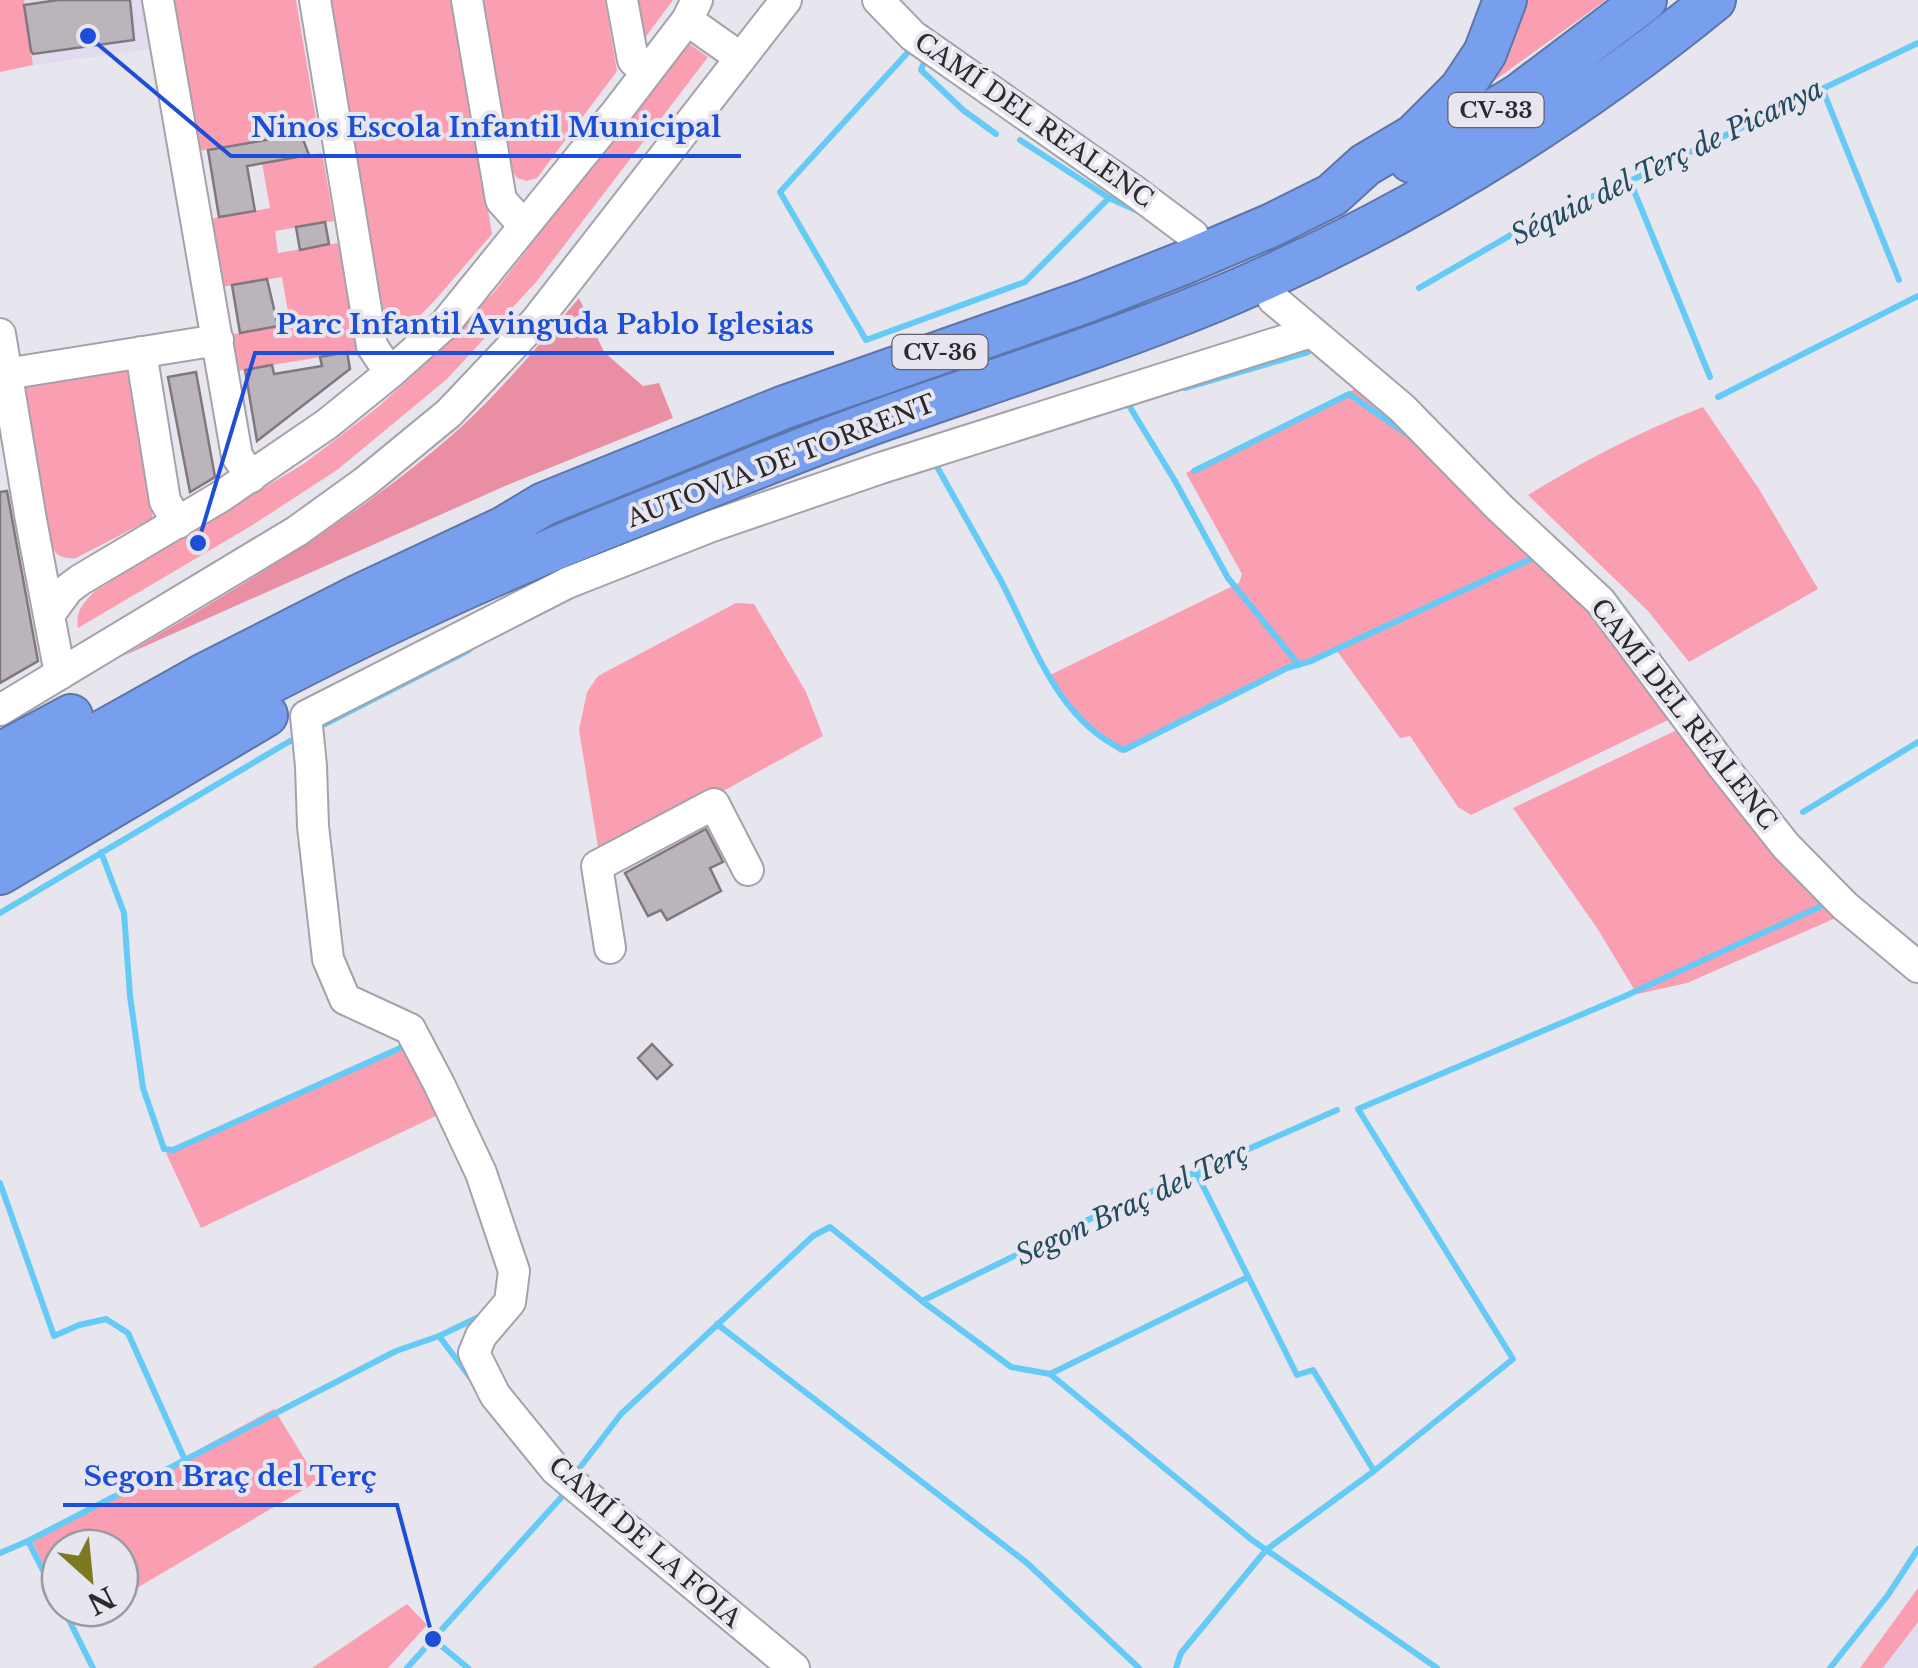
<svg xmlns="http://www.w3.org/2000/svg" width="1918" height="1668" viewBox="0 0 1918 1668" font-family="'Libre Baskerville',serif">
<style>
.built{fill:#e0dced}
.green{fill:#fa9eb2}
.forest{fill:#ea8fa3}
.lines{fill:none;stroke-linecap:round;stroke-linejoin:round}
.stream{stroke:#65caf6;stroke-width:6}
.building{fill:#bcb4bb;stroke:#80787e;stroke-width:2.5}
.minor-casing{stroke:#a5a2ab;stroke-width:34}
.highway-casing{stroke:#5d76aa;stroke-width:46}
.minor{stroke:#fff;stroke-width:30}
.highway{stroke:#789fee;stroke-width:42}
.labels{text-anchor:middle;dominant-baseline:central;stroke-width:8;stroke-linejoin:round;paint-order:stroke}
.shield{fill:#e7e5ee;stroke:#636267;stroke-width:2.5}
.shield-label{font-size:22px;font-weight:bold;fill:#2b2a2d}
.street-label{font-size:25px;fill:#2b2a2d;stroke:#e7e5ee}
.water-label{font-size:28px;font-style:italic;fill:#214c5f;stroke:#e7e5ee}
.leader{fill:none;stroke:#1d4ed8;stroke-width:4}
.callout-dot{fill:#1d4ed8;stroke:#e7e5ee;stroke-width:4}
.callout-label{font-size:28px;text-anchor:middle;font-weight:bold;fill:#1d4ed8;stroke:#e7e5ee;stroke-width:8;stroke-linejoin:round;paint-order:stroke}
</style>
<rect width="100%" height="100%" fill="#e7e5ee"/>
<path class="built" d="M24 0H143L150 49 33 65Z
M1918 1622V1668H1883L1900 1646Z"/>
<path class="green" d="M0 0H24L33 65 0 72Z
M172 0H296L318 131 198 151Z
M328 0H452L492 234 437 298 402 334 392 332 382 318Z
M481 0H605L617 71 537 178 527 181 517 178 510 168Z
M638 0H673L644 39Z
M1523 0H1606L1473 96Z
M688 43 708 57 537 281 447 379 337 470 251 526 78 628C75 611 84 602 95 591L305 463 378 407 420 369 495 291Z
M322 153 334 221 275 231 278 253 338 243 357 351 236 371 230 335 290 324 282 277 222 287 210 219 270 208 262 163Z
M127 369 153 518 76 558C63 559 55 556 50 543L23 384Z
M1357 388 1390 416 1536 558 1614 638 1672 718 1471 815 1458 807 1410 736 1400 738 1337 651 1303 661 1120 753 1078 716 1050 675 1239 583 1242 574 1186 473Z
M1703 407 1759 489 1818 589 1689 662 1648 611 1528 495C1583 461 1643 430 1703 407Z
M736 603 754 604 806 692 823 736 600 859 579 730 587 692 598 676Z
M1679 729 1838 917 1687 983 1637 994 1597 928 1513 808Z
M410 1045 444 1112 201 1228 166 1153Z
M274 1409 318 1481 120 1598V1548H60V1599L31 1539Z
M1918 1588V1622L1883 1668H1860Z
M407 1604 427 1625 388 1668H312Z"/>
<path class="forest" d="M579 298 604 352 643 386 659 383 673 418 505 486 123 656C239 586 358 519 460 428 503 389 541 342 579 298Z"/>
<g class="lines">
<path class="stream" d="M911 49 780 192 866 340 1025 282 1109 198
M926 57 921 70 963 110 996 134
M1822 88 1899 280
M1020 140 1109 198 1138 211
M1630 181 1710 377
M1419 288 1542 217 1630 181 1918 43
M1185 388 1308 352
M1718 397 1918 296
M1128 404 1175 481 1228 578 1299 665
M936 465C957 503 979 541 1000 579 1033 641 1056 719 1124 750L1287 668 1311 661 1535 557
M1194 471 1349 394 1411 437
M325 724 469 650
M1803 812 1918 742
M101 852 124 913 130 996 143 1088 164 1149 173 1150 407 1045 408 1048
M0 913 290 741
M1196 1172 1297 1375 1313 1370 1374 1471
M0 1183 54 1336 79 1325 106 1319 128 1333 185 1460
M922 1301 1011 1367 1050 1374 1252 1540 1437 1668
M717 1324 1027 1563 1139 1668
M439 1336 483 1315
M1050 1374 1248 1277
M575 1474 621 1414 813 1236 830 1227 922 1301 1094 1217 1337 1110
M28 1541 60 1603
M0 1553 28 1541 396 1351 439 1336 472 1380
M63 1608 93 1668
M433 1639 468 1668
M407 1668 567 1491
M1176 1668 1181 1653 1266 1550 1374 1471 1513 1359 1358 1109 1623 997 1826 904 1830 908
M1830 1668 1888 1595 1918 1549"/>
</g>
<path class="building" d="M58 0H130L134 40 33 54 31 51 24 5Z
M301 134 309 155 247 166 255 211 219 217 208 150Z
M325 222 329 244 300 250 296 227Z
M267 279 278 326 240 333 232 285Z
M347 352 350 369 257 441 245 370 272 365 274 374 322 366 320 357Z
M196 372 215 477 190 492 168 377Z
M7 491 38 661 0 683V492Z
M706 829 723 862 710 868 721 891 667 920 661 910 648 916 625 873Z
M652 1044 672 1065 657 1079 638 1058Z"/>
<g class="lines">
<defs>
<path id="minor" d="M158 0 237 456 251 477
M315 0 372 346 390 373
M467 0 501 200 524 226
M622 0 633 60 645 72
M878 0 913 36 1137 193 1193 235
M687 20 741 58
M1273 299 1402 408 1500 508 1600 601 1725 769 1786 846 1845 906 1918 967
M0 334 31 520 60 674
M141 352 165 501 178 523
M0 375 218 340
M49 615 68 589 80 580 220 497 327 424 390 373 445 324 615 114 687 20 697 0
M0 710 297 531 365 482 449 413 536 321 786 0
M610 948 597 866 714 804 748 870
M794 1668 556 1470 495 1395 474 1353 481 1336 510 1302 514 1271 481 1173 439 1084 410 1029 345 999 328 959 313 826 311 766 306 716 567 583 712 526 881 468 1311 332"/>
<path id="highway" d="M1411 161 1518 96 1645 0
M0 754 71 716
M0 789 202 676 359 596 504 528 544 504 782 408 1087 301 1181 264 1272 225 1332 195 1365 165 1414 136 1461 89 1485 53 1505 0
M0 833C72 791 144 749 218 710 363 631 518 561 672 501 743 473 815 443 887 418 996 380 1106 345 1213 301 1393 226 1563 123 1714 0
M0 873 266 715"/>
</defs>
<use href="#minor" class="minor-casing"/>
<use href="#highway" class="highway-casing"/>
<use href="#minor" class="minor"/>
<use href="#highway" class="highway"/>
</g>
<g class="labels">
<g class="shield">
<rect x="1448.5" y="93" width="95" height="34" rx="8"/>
<rect x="892.5" y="335" width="95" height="34" rx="8"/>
</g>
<g class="shield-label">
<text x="1496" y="110">CV-33</text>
<text x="940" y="352">CV-36</text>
</g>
<g class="street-label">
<text transform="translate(1034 120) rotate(35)">CAMÍ DEL REALENC</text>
<text transform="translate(781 461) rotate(-21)">AUTOVIA DE TORRENT</text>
<text transform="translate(1684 714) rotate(52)">CAMÍ DEL REALENC</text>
<text transform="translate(645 1542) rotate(41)">CAMÍ DE LA FOIA</text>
</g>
<g class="water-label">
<text transform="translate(1667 162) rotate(-26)">Séquia del Terç de Picanya</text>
<text transform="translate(1132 1204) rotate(-25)">Segon Braç del Terç</text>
</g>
</g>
<path class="leader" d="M88 36L231 156H741M198 543L255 353H834M433 1639L397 1505H63"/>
<g class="callout-dot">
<circle cx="88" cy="36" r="10"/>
<circle cx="198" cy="543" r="10"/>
<circle cx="433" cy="1639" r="10"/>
</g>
<g class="callout-label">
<text x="486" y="137">Ninos Escola Infantil Municipal</text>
<text x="545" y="334">Parc Infantil Avinguda Pablo Iglesias</text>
<text x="230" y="1486">Segon Braç del Terç</text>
</g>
<g transform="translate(90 1578) rotate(153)"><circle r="48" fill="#e7e5ee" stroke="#9c9aa1" stroke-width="2.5"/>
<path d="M0-8L18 38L0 25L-18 38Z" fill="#7c7a21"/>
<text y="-15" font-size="28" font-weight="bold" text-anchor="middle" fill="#2b2a2d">N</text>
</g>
</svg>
